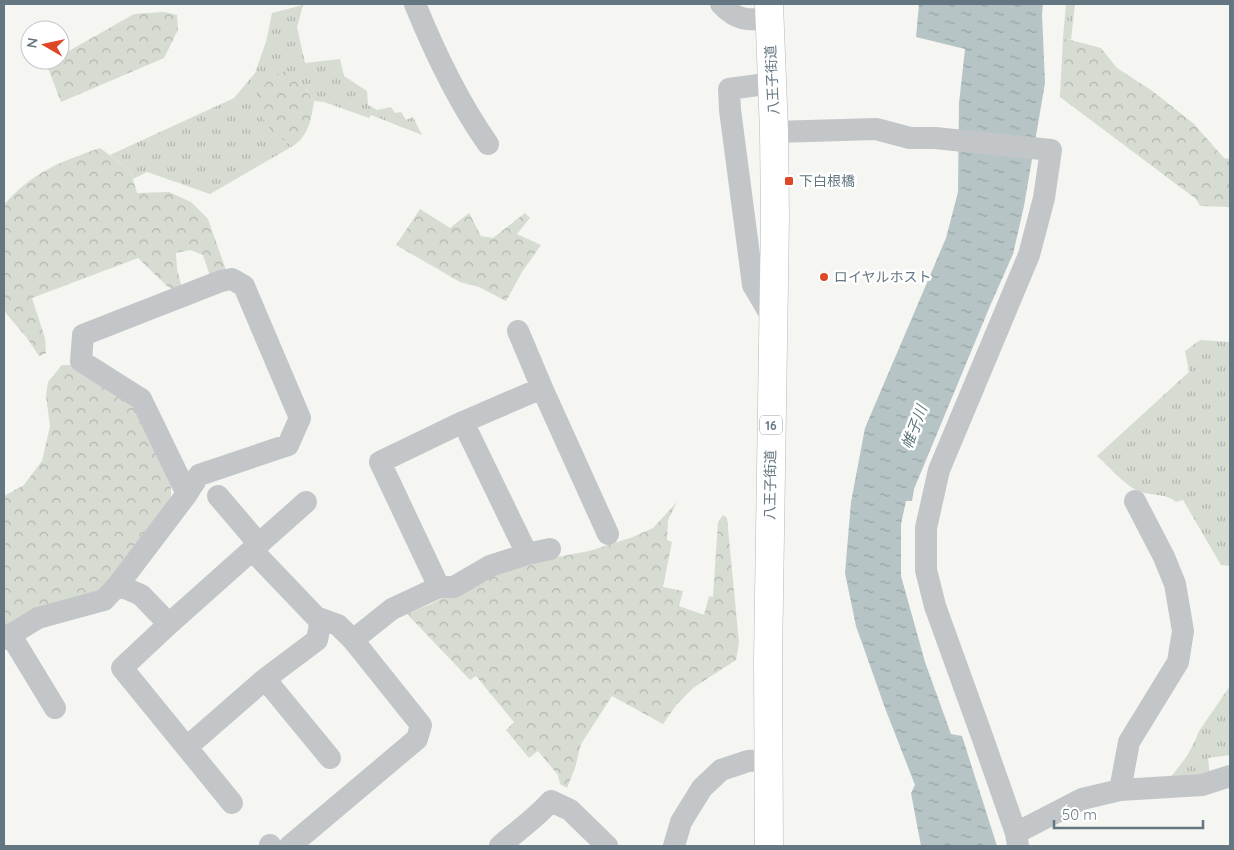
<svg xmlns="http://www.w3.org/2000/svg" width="1234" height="850" viewBox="0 0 1234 850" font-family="Quicksand,'Noto Sans JP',sans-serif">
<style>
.grass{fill:url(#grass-tufts)}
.forest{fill:url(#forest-crowns)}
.water{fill:url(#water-ripples)}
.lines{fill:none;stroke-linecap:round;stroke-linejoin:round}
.highway-casing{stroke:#b5b8bb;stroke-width:29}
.street{stroke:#c2c6c9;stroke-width:22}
.highway{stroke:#fff;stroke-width:28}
.poi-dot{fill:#df4827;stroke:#fff;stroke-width:2}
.labels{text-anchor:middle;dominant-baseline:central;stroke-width:5;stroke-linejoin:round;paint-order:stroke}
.shield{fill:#fff;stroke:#929fa8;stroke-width:1}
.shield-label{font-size:12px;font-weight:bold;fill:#647682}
.street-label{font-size:14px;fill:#647682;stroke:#fff}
.poi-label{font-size:14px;fill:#647682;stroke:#fff;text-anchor:start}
.water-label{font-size:15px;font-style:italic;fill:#60787f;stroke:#fff}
</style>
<defs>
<pattern id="grass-tufts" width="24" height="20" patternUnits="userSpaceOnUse" patternTransform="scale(1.25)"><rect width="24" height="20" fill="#d6dcd2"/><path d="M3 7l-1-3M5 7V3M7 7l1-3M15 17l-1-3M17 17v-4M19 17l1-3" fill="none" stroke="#b1b7b0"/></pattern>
<pattern id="forest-crowns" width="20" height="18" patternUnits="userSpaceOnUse" patternTransform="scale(1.25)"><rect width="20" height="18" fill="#d6dcd2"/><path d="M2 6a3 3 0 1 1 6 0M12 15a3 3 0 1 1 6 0" fill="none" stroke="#b1b7b0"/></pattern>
<pattern id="water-ripples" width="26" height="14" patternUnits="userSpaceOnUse" patternTransform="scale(1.25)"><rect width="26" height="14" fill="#b6c4c6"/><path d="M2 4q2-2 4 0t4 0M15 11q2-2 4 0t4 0" fill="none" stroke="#98a4a6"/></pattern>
</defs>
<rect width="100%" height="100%" fill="#f5f5f1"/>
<path class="grass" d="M1066 4H1075L1071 40 1063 38Z
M303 5 297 27 305 63 340 59 344 76 367 91 368 105 377 110 391 107 395 113 401 112 406 120 413 117 422 135 371 115 369 118 324 102 314 101 306 89 273 133 293 146 210 194 147 172 133 179 130 170 110 155 234 98 255 73 266 42 272 13Z
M1200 340 1230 342V566L1221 565 1183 500 1176 502C1165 492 1150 497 1136 490 1123 483 1108 466 1097 456L1189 372 1185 351Z
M1230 686V755L1208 758 1210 776 1167 782 1187 756 1195 741 1199 731Z"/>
<path class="forest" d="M164 12 177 15 178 30 164 58 61 102 46 63 52 60H60V56L134 14Z
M1063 38 1101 48 1117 68 1151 90 1193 123 1224 158 1230 159V207L1200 206 1196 199 1060 97Z
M285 71 295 75 314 101C311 120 309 135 293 146L273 133 257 110 259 92 271 77Z
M100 148 130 170 137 193 169 192 191 202 208 219 227 273 211 279 203 255 190 250 176 253 177 269 182 288 177 292 167 286 138 258 32 298 45 338 46 353 39 356 27 338 4 311V205C32 172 60 162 100 148Z
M420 209 450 228 469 213 481 236 493 238 525 213 530 218 517 234 541 245 522 272 506 301 479 287 460 282 396 245Z
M62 365H71L134 407 171 485V503L99 592 4 631V496L24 485 42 461 50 426 46 396 48 382Z
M677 502 668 520 667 540 672 542 663 587 683 591 679 606 704 615 709 596 713 597 718 522 723 515 727 518 739 643 736 660 693 688 677 704 663 724 612 696 581 744 575 768 567 788 560 784 558 775 538 751 529 758 506 730 514 722 476 676 470 680 407 614 431 604 500 568 589 551 633 537 653 528Z"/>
<path class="water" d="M919 4H1043L1042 14 1045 83 1024 206 1013 254 990 306 914 489 912 501H906L901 524V576L925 662 951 734 962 736 997 846H921L911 793 915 785 885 708 856 626 845 573 851 502 865 428 946 238 958 192 959 103 965 49 916 37Z"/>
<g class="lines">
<defs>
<path id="highway" d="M769 4 774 132 775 218 768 660 769 846"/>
</defs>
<use href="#highway" class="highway-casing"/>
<path class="street" d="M415 4C435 53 457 100 488 144
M721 4C737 21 747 20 769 19
M772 83 729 89 730 110 753 285 773 319
M774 132 876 129 910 138H935L1051 150 1044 198 1029 255 939 470 926 528V570L935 606 983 739 1016 833
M518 331 542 388 608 534
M463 422 527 554
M218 496 259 544
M252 550 306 502
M118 585 141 595 169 624 252 550 316 617 338 625 353 640 421 725 417 739 290 846
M439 587 380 462 463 422 542 388
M169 624 122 668 232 803
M10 634 55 708
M4 639 38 618 104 600 118 585 187 494 199 475 288 445 300 418 244 286 232 279 221 281 83 335 81 361 141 399 187 494
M353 640 392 609 439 587H454L490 566 527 554 550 549
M265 679 330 758
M187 747 265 679 317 640 321 619
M1120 790 1129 742 1178 662 1183 631 1175 584 1164 557 1135 501
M270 845V846
M500 846C517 831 536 818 551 801L570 810 607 846
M674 846 681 822 702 788 721 770 748 761 769 760
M1018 846 1016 833 1082 799 1120 790 1202 785 1230 776"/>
<use href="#highway" class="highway"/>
</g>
<g class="poi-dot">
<rect x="784" y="176" width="10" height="10" rx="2.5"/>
<circle cx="824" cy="277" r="5"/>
</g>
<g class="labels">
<rect class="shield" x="760" y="415.5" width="22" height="19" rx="4"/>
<g class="shield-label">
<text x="771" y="425">16</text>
</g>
<g class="street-label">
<text transform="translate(772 80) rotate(-93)">八王子街道</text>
<text transform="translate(770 485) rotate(-89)">八王子街道</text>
</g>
<g class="poi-label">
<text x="799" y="181">下白根橋</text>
<text x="834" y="277">ロイヤルホスト</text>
</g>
<g class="water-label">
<text transform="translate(914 427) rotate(-69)">帷子川</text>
</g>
</g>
<rect width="1234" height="850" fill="none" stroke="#647682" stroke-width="10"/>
<g transform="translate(45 45) rotate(279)"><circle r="24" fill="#ffffff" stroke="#c1c8cd"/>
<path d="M0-4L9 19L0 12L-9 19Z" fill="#df4827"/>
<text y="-8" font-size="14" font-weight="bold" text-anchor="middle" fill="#647682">N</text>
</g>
<path d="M1054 820v8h149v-8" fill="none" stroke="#647682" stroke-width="2.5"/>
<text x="1062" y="820" font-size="15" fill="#647682" stroke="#ffffff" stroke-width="4" paint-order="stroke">50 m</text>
</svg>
